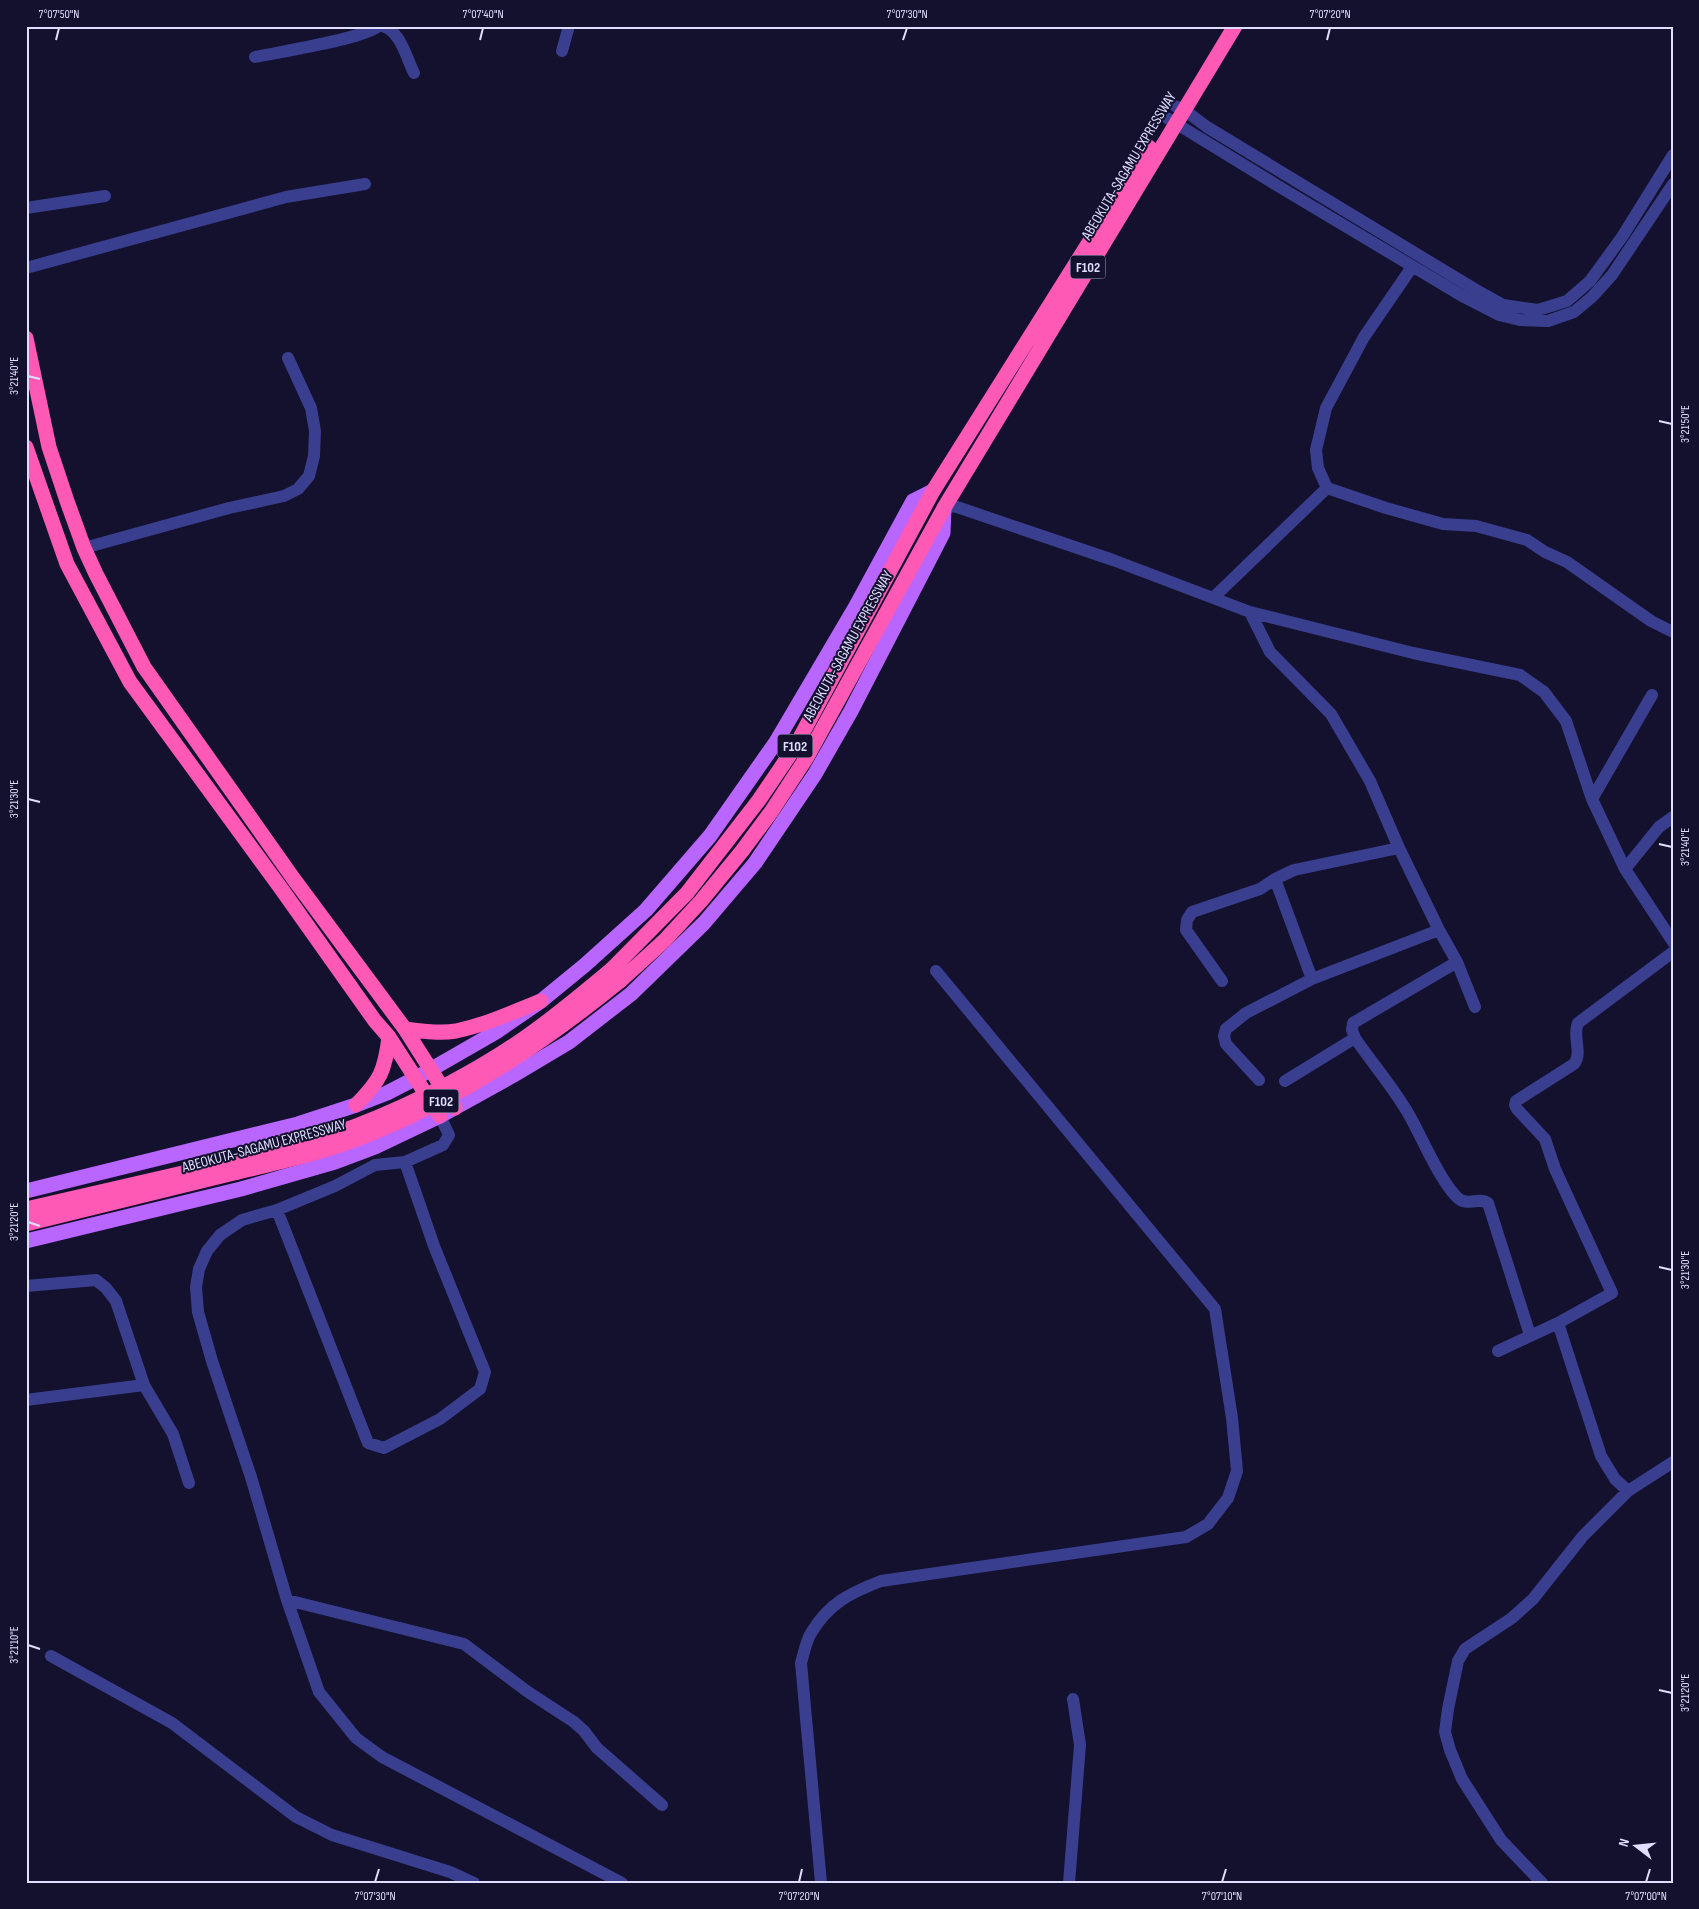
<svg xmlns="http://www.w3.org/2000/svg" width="1699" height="1909" viewBox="0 0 1699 1909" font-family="'Sofia Sans Condensed',sans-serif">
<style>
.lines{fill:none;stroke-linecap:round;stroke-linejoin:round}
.minor{stroke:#3a3e8f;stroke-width:12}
.major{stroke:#b965ff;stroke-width:15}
.highway{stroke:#ff59b6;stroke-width:15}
.highway-bridge{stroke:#ff59b6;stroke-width:15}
.ticks{fill:none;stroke:#dfdeff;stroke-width:2}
.labels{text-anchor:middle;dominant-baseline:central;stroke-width:4;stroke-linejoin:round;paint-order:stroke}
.shield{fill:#13112e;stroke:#a2a0c0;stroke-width:1}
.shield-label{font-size:14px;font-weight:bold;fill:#dfdeff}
.street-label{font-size:15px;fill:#dfdeff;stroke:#13112e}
.neatline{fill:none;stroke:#dfdeff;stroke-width:2}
.ticks-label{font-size:12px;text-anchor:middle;fill:#dfdeff}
</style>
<rect width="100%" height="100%" fill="#13112e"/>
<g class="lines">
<path class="minor" d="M382 26C400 30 406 57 414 73
M562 51 569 26
M255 57C278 52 364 39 378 26
M1175 106 1183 109 1207 127 1476 290 1503 305 1538 310 1567 301 1590 281 1622 237 1673 155
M1167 118 1278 186 1464 297 1499 315 1520 320 1548 321 1574 312 1592 297 1612 275 1673 184
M26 208 105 196
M1412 267 1364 337 1326 408 1316 450 1318 468 1327 488 1386 508 1443 524 1476 526 1527 540 1545 552 1567 562 1651 621 1673 632
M26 268 286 197 365 184
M944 508 954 506 1113 560 1250 612 1413 653 1520 675 1544 692 1566 721 1592 799 1625 869 1673 942
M84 548 229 508 284 496 298 489 309 476 314 456 315 431 311 408 288 358
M1213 598 1327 488
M1250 612 1270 652 1331 714 1370 781 1399 848 1439 930 1457 962 1475 1007
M1592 799 1652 695
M1625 869 1659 827 1673 817
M1457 962 1353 1023 1352 1030 1355 1038C1372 1063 1393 1087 1408 1113 1421 1135 1441 1184 1459 1199 1468 1206 1479 1197 1488 1203L1530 1335
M1312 979 1439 930
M1222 981 1186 930 1187 920 1192 912 1260 889 1275 879 1294 870 1399 848
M1259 1080 1226 1044 1224 1036 1226 1029 1246 1013 1312 979 1275 879
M1285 1081 1355 1038
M440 1116 449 1135 443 1145 405 1162 375 1165 335 1186 277 1210 242 1220 220 1235 207 1251 199 1269 196 1287 198 1312 212 1361 251 1477 287 1600 319 1692 356 1738 382 1757 622 1883
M277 1210 368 1443 384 1448 440 1419 480 1389 485 1372 434 1246 405 1162
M26 1286 96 1280 106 1288 116 1301 144 1385 173 1434 189 1483
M1558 1323 1612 1293 1555 1169 1545 1139 1517 1109 1515 1105 1516 1101 1574 1064C1583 1053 1572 1036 1578 1023L1673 952
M1498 1351 1558 1323 1601 1456 1615 1479 1628 1491
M26 1400 144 1385
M287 1600 464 1644 528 1692 574 1722 584 1731 597 1748 662 1805
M51 1656 172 1723 296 1817 332 1835 450 1872 474 1883
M821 1883 801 1663C804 1653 806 1641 811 1633 829 1603 850 1593 881 1581L1186 1537 1208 1524 1228 1498 1237 1471 1232 1418 1215 1309 936 971
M1069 1883 1080 1745 1073 1699
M1542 1883 1501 1840 1462 1779 1450 1750 1445 1732 1448 1709 1458 1661 1465 1649 1512 1618 1533 1599 1583 1536 1628 1491 1673 1462"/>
<path class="major" d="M26 1191 298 1124 356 1105 387 1093 416 1078 496 1032 541 1001 585 965 646 910 710 836 776 742 856 606 913 501 933 491
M26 1241 241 1189 335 1162 375 1147 440 1116 512 1076 569 1042 631 994 704 923 755 863 815 774 851 711 943 533 944 508"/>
<path class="highway" d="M26 338 49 447 67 501 84 548 96 574 144 667 293 878 405 1029 455 1108
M26 447 67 564 130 682 280 887 375 1021 389 1037 440 1116
M612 969 687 893 759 800 795 747 933 491 1149 147
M620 981 664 941 701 901 742 851 771 812 807 757 944 508 1235 26
M405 1029C421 1031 439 1034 456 1031 485 1025 513 1012 541 1001
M356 1105C380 1081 385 1071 389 1037
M26 1209 235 1161
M26 1224 238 1172"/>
<path class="highway-bridge" d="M235 1161C276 1150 317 1141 356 1126 416 1103 486 1067 537 1029 563 1010 587 990 612 969
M238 1172C281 1162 324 1152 365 1136 461 1098 541 1045 620 981"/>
</g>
<path class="ticks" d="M56 40 59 28M480 40 483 28M903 40 907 28M1327 40 1330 28M28 376 40 379M1659 421 1672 424M28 799 40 802M1659 844 1672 847M28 1222 40 1226M1659 1267 1672 1270M28 1645 40 1649M1659 1690 1672 1693M375 1882 379 1869M799 1882 802 1869M1222 1882 1226 1869M1646 1882 1650 1869"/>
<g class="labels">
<g class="shield">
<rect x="1070.5" y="255.5" width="35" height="23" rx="4"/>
<rect x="777.5" y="734.5" width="35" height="23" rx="4"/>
<rect x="423.5" y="1089.5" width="35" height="23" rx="4"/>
</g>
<g class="shield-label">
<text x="1088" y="267">F102</text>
<text x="795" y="746">F102</text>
<text x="441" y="1101">F102</text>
</g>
<g class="street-label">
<text transform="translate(1129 166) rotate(-59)">ABEOKUTA-SAGAMU EXPRESSWAY</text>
<text transform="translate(848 646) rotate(-61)">ABEOKUTA-SAGAMU EXPRESSWAY</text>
<text transform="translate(264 1146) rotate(-15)">ABEOKUTA-SAGAMU EXPRESSWAY</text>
</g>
</g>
<rect width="1699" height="1909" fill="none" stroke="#13112e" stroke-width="55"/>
<g transform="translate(1636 1846) rotate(286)" stroke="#13112e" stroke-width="4" paint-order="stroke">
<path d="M0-4L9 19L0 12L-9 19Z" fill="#dfdeff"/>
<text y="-8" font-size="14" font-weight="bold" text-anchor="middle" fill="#dfdeff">N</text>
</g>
<rect x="28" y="28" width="1644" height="1854" class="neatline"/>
<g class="ticks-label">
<text x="59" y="18">7°07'50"N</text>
<text x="483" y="18">7°07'40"N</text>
<text x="907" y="18">7°07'30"N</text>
<text x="1330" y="18">7°07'20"N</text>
<text transform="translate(14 376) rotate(-90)" y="4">3°21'40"E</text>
<text transform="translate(1685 424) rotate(-90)" y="4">3°21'50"E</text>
<text transform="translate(14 799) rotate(-90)" y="4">3°21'30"E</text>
<text transform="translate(1685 847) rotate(-90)" y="4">3°21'40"E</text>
<text transform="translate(14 1222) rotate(-90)" y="4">3°21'20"E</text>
<text transform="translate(1685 1270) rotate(-90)" y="4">3°21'30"E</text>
<text transform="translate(14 1645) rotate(-90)" y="4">3°21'10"E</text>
<text transform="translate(1685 1693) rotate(-90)" y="4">3°21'20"E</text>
<text x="375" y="1900">7°07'30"N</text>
<text x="799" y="1900">7°07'20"N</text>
<text x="1222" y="1900">7°07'10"N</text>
<text x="1646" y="1900">7°07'00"N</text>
</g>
</svg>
